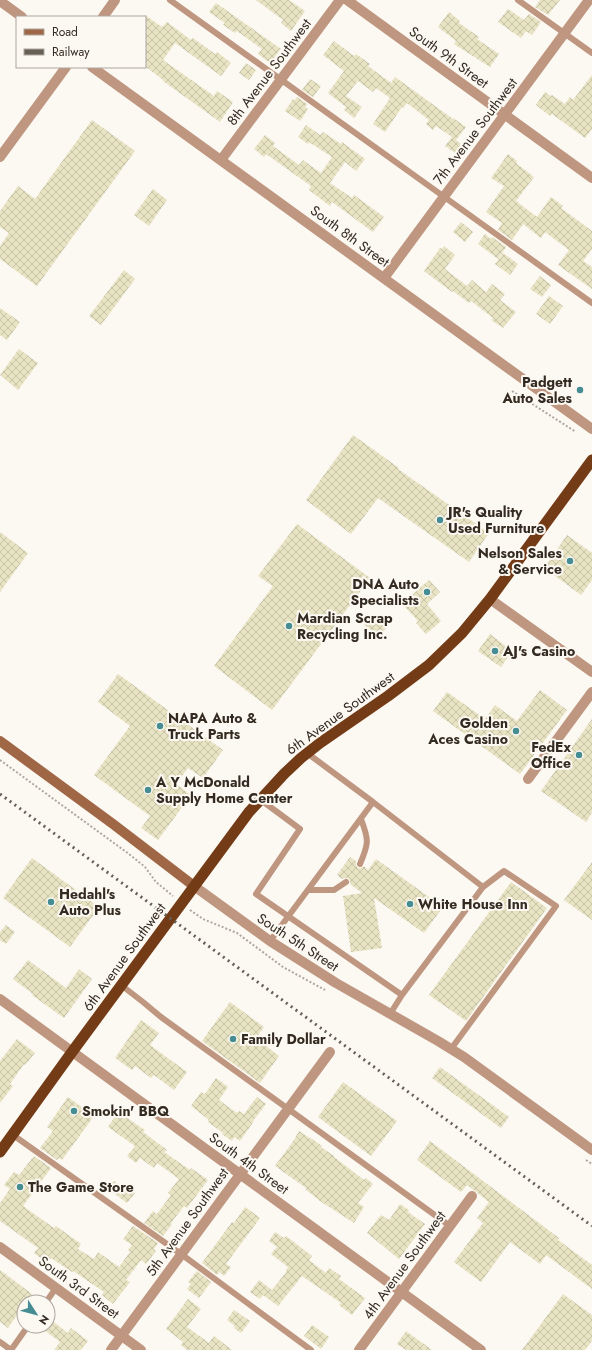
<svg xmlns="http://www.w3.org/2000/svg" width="592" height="1350" viewBox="0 0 592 1350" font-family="Jost,sans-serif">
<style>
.building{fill:url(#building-cross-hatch)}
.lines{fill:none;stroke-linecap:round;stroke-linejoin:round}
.path{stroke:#ada7a0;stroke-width:2;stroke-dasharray:2 2;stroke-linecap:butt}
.service{stroke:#bf9781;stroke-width:6}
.minor{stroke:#bf9781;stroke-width:10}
.tertiary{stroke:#bf9781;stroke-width:10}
.secondary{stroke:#a06746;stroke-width:10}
.trunk{stroke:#743c16;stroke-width:11}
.rail{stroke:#676057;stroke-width:3;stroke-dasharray:2 4;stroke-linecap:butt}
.poi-dot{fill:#458d92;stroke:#fcf8f2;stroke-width:1.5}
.labels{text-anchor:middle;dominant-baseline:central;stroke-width:4;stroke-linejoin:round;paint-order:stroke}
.street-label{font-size:14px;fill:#332b21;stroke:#fcf8f2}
.poi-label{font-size:14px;font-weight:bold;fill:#332b21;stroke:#fcf8f2;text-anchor:start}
</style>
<defs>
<pattern id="building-cross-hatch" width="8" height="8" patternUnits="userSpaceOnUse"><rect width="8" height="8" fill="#e8e3c3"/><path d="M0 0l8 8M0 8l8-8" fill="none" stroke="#c7c3a7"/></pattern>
</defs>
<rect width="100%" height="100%" fill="#fcf8f2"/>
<path class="building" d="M256 0H289L305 11 291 31 281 23 283 20Z
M540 0H560L548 15 535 7Z
M216 3 281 49 270 63 258 54 262 49 237 31 235 33 223 25 225 23 209 12Z
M508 9 524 20 529 14 541 22 532 35 526 31 521 38 498 22Z
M449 12 460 21 459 23 479 37 477 39 499 54 490 67 454 44 456 41 438 27Z
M145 15 162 27 167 22 191 40 193 38 215 54 217 52 231 63 221 76 175 43 163 60 214 96 217 91 233 102 220 122 163 81V80L145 66Z
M334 41 354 56 356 54 370 64 368 66 391 83 395 77 453 119V118L466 127 456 140 461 144 455 153 445 146 452 137 436 126 433 130 426 124 429 120 407 103 403 108 402 107 385 132 373 124 390 98 376 88 373 92 358 81 346 96 362 107 354 118 344 110 346 107 328 93 344 71 323 55Z
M246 63 256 70 249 80 239 73Z
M592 75V129L585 138 552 114 550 116 536 105 545 92 551 96 552 95 565 104 570 97 573 100Z
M310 79 321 86 313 97 302 90Z
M297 97 307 104 305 107 308 109 300 121 285 111 293 99 295 100Z
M92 120 135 151 37 286 0 259V246L9 233 0 227V211L18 186 35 199Z
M306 125 320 135 323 132 341 144 342 142 365 159 356 171 345 162 330 183 352 198 354 195 384 217 373 232 332 202 330 206 309 190 311 186 266 154 264 157 254 149 265 135 275 143 273 146 299 165 303 160 321 173 332 157 309 142 308 144 298 137Z
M508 154 517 161 516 163 534 177 516 201 537 217 551 197 563 206 561 208 592 231V249L583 261 592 267V289L558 265 569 250 545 232 541 238 523 224 512 240 498 230 502 223 486 212 504 186 491 178Z
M153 189 167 200 149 226 134 215Z
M461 222 473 232 465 242 453 232Z
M485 234 491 239 492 237 506 247 498 259 478 244Z
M444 246 455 255 445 269 467 286 472 280 486 292 492 284 505 294 500 300 516 312 503 328 491 320 493 318 471 301 469 303 453 291 452 292 424 271 440 248 442 249Z
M503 253 518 264 510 275 495 264Z
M124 270 135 279 101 325 89 316Z
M540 276 551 285 542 297 530 289Z
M549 296 563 306 550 324 536 314Z
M0 308 20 322 7 340 0 335Z
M19 349 38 363 18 390 0 375Z
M353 435 399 468 398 469 489 533 469 562 378 498 351 534 306 500Z
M297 524 370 578 272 710 214 666 273 586 258 576Z
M0 532 28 553 0 592Z
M567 535 592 553V580L581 595 544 568Z
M429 580 440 592 427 604 441 621 426 634 416 623 418 621 402 604Z
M373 614 380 619 379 621 387 627 380 636 364 625Z
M490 634 512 651 501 667 478 651Z
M118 674 223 750 203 778 188 768 176 784 191 795 158 840 141 828 150 816 94 775 130 726 98 702Z
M540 690 567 710 520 774 433 711 447 692 485 719 495 705 517 721Z
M592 719V813L586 822 541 791Z
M350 857 356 861V865L358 868H361L364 866 368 870 376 859 443 907 424 933 374 898 382 948 351 952 343 896 362 893 350 884V881L348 878H345L342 879 337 875Z
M32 858 99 907 70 947 3 898Z
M592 862V920L564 900Z
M511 882 547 908 466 1021 429 995Z
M6 925 15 932 6 944 0 940V932Z
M28 960 66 988 79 969 92 979 64 1018 32 995 33 994 13 979Z
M230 1002 264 1027 256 1038 279 1056 260 1083 202 1041Z
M141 1020 159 1033 150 1045 187 1072 174 1090 154 1075 151 1078 135 1066 132 1070 115 1058Z
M17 1039 35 1053 25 1065 24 1064 10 1084 13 1086 0 1103V1061Z
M440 1067 509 1117 501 1128 432 1078Z
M216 1078 228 1087 219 1100 237 1113 239 1111 244 1114 257 1097 266 1104 253 1121H254L240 1141 234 1137 232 1141 222 1134 223 1133 208 1122 209 1120 191 1106 201 1092 205 1094Z
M343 1082 397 1121 371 1156 318 1117Z
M68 1097 94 1116 62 1160 59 1158 57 1160 40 1148 53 1131 47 1127Z
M118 1112 145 1130 143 1132 167 1150 164 1152 190 1170 191 1168 208 1180 187 1208 184 1206 171 1223 172 1224 163 1236 144 1223 153 1211 157 1214 171 1195 168 1193 179 1179 157 1163 154 1168 140 1158 136 1163 127 1156 135 1146 108 1127Z
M299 1131 311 1139V1138L322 1146 321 1147 334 1156V1157L364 1180 366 1178 373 1184 358 1203 364 1207 354 1223 320 1201 305 1189 306 1188 275 1166 294 1140Z
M430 1141 559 1238 558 1240 592 1265V1289L546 1255 540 1264 510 1242 481 1282 454 1262 483 1223 477 1218 489 1202 467 1185 461 1192 417 1160Z
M34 1156 51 1168 23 1206 54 1228 56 1226 81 1244 78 1249 94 1259 98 1252 119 1267 130 1252 128 1250 132 1245 123 1239 133 1226 158 1243 154 1249 156 1251 146 1264 141 1260 126 1280 130 1282 113 1304 102 1295 104 1292 73 1271 72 1272 51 1258 47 1263 34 1253 38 1248 0 1221V1203L10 1189 4 1185 14 1172 19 1175Z
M114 1181 125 1188 127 1186 135 1193 127 1203 108 1189Z
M400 1204 409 1210 408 1212 425 1224 399 1259 367 1233 381 1215 389 1220Z
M245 1207 260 1218 226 1264 231 1267 224 1276 219 1272 217 1275 202 1263 232 1222 234 1223Z
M275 1232 284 1238 286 1236 312 1256 309 1260 326 1273 329 1268 341 1276 339 1279 365 1298 352 1315 339 1305 341 1303 302 1276 278 1306 263 1295 260 1299 250 1292 259 1280 272 1290 287 1271 286 1270 288 1267 271 1254 277 1247 269 1241Z
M0 1270 32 1294 26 1302H24V1305L8 1328 0 1322Z
M197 1271 211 1282 199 1298 187 1289 191 1284 188 1282Z
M563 1294 592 1315V1341L585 1350H522Z
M188 1299 201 1309 187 1327 209 1343 214 1336 232 1350H187L181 1345 183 1342 166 1329Z
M234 1310 250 1321 241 1333 234 1328 235 1326 227 1320Z
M50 1319 68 1333 71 1328 88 1341 81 1350H54L60 1342 43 1329 45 1326H48V1322Z
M312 1325 329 1337 321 1349 304 1336Z
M406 1331 432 1350H406L397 1344Z"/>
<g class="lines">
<path class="path" d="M512 391 576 432
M0 760 129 854 145 867 156 882 173 896
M190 910 203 919 237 933 283 967 325 990
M586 1160 592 1164"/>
<path class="service" d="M170 0 592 303
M518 0 592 53
M261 800 300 829 256 894 402 995
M373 802 483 887 402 995 390 1014
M360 864C369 843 369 840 361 819
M308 890H334L346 882
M270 941 373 802 307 753
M121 985 143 1002 161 1017 450 1226
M451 1049 556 906 504 871 483 887
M13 1135 181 1254 311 1350
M46 1302 56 1288
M0 1342 11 1350 28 1326"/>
<path class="minor" d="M347 0 592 178
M0 1 22 17
M221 160 340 0
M384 278 589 0
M490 599 592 672
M528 779 592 692
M0 999 481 1350
M0 1247 141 1350
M111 1350 330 1052
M359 1350 472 1196"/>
<path class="tertiary" d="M103 17 115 0
M92 67 592 429
M0 157 66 67
M194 886 270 941 336 983 438 1041 464 1057 592 1150"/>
<path class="secondary" d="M0 741 113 824 194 886"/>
<path class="trunk" d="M0 1152 72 1052 249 812 284 774 301 758 320 743 388 696 429 665 462 633 490 599 592 460"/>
<path class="rail" d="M0 794 592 1226"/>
</g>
<g class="poi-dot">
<circle cx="580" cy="390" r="4"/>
<circle cx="440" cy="520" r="4"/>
<circle cx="570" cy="561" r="4"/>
<circle cx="427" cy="592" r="4"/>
<circle cx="289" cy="626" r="4"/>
<circle cx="495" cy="651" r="4"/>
<circle cx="160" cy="726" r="4"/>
<circle cx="516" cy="731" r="4"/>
<circle cx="579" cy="755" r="4"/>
<circle cx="148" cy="790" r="4"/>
<circle cx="51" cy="902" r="4"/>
<circle cx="410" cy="904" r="4"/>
<circle cx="233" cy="1039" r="4"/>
<circle cx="74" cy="1111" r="4"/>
<circle cx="20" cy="1187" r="4"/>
</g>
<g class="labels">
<g class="street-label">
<text transform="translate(449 57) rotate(36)">South 9th Street</text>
<text transform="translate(269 72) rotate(-53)">8th Avenue Southwest</text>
<text transform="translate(475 131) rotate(-53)">7th Avenue Southwest</text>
<text transform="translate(350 236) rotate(36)">South 8th Street</text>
<text transform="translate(340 713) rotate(-36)">6th Avenue Southwest</text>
<text transform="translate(298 942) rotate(33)">South 5th Street</text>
<text transform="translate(124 957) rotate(-54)">6th Avenue Southwest</text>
<text transform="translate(249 1163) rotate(36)">South 4th Street</text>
<text transform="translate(187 1222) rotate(-54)">5th Avenue Southwest</text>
<text transform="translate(404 1265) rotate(-54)">4th Avenue Southwest</text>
<text transform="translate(79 1287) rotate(36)">South 3rd Street</text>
</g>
<g class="poi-label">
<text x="572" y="382" text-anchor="end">Padgett<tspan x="572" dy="16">Auto Sales</tspan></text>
<text x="448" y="512">JR's Quality<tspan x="448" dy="16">Used Furniture</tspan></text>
<text x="562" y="553" text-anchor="end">Nelson Sales<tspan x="562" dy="16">&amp; Service</tspan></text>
<text x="419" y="584" text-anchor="end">DNA Auto<tspan x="419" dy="16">Specialists</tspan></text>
<text x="297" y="618">Mardian Scrap<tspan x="297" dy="16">Recycling Inc.</tspan></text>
<text x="503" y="651">AJ's Casino</text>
<text x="168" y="718">NAPA Auto &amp;<tspan x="168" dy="16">Truck Parts</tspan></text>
<text x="508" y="723" text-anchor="end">Golden<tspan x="508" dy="16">Aces Casino</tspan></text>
<text x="571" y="747" text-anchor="end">FedEx<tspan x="571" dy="16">Office</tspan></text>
<text x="156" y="782">A Y McDonald<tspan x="156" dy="16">Supply Home Center</tspan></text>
<text x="59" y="894">Hedahl's<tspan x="59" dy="16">Auto Plus</tspan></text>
<text x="418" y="904">White House Inn</text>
<text x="241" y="1039">Family Dollar</text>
<text x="82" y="1111">Smokin' BBQ</text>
<text x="28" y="1187">The Game Store</text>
</g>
</g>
<rect x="16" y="16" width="130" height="52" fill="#fcf8f2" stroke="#aca69e"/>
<rect x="24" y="29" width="20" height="6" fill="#a06746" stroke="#aca69e"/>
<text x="52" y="36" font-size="12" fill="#332b21">Road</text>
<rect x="24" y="49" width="20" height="6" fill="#676057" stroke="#aca69e"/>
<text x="52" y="56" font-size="12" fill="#332b21">Railway</text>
<g transform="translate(36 1314) rotate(126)"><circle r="19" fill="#fcf8f2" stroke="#aca69e"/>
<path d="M0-3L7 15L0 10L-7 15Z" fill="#458d92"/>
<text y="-6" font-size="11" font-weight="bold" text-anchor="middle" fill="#332b21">N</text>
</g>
</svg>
